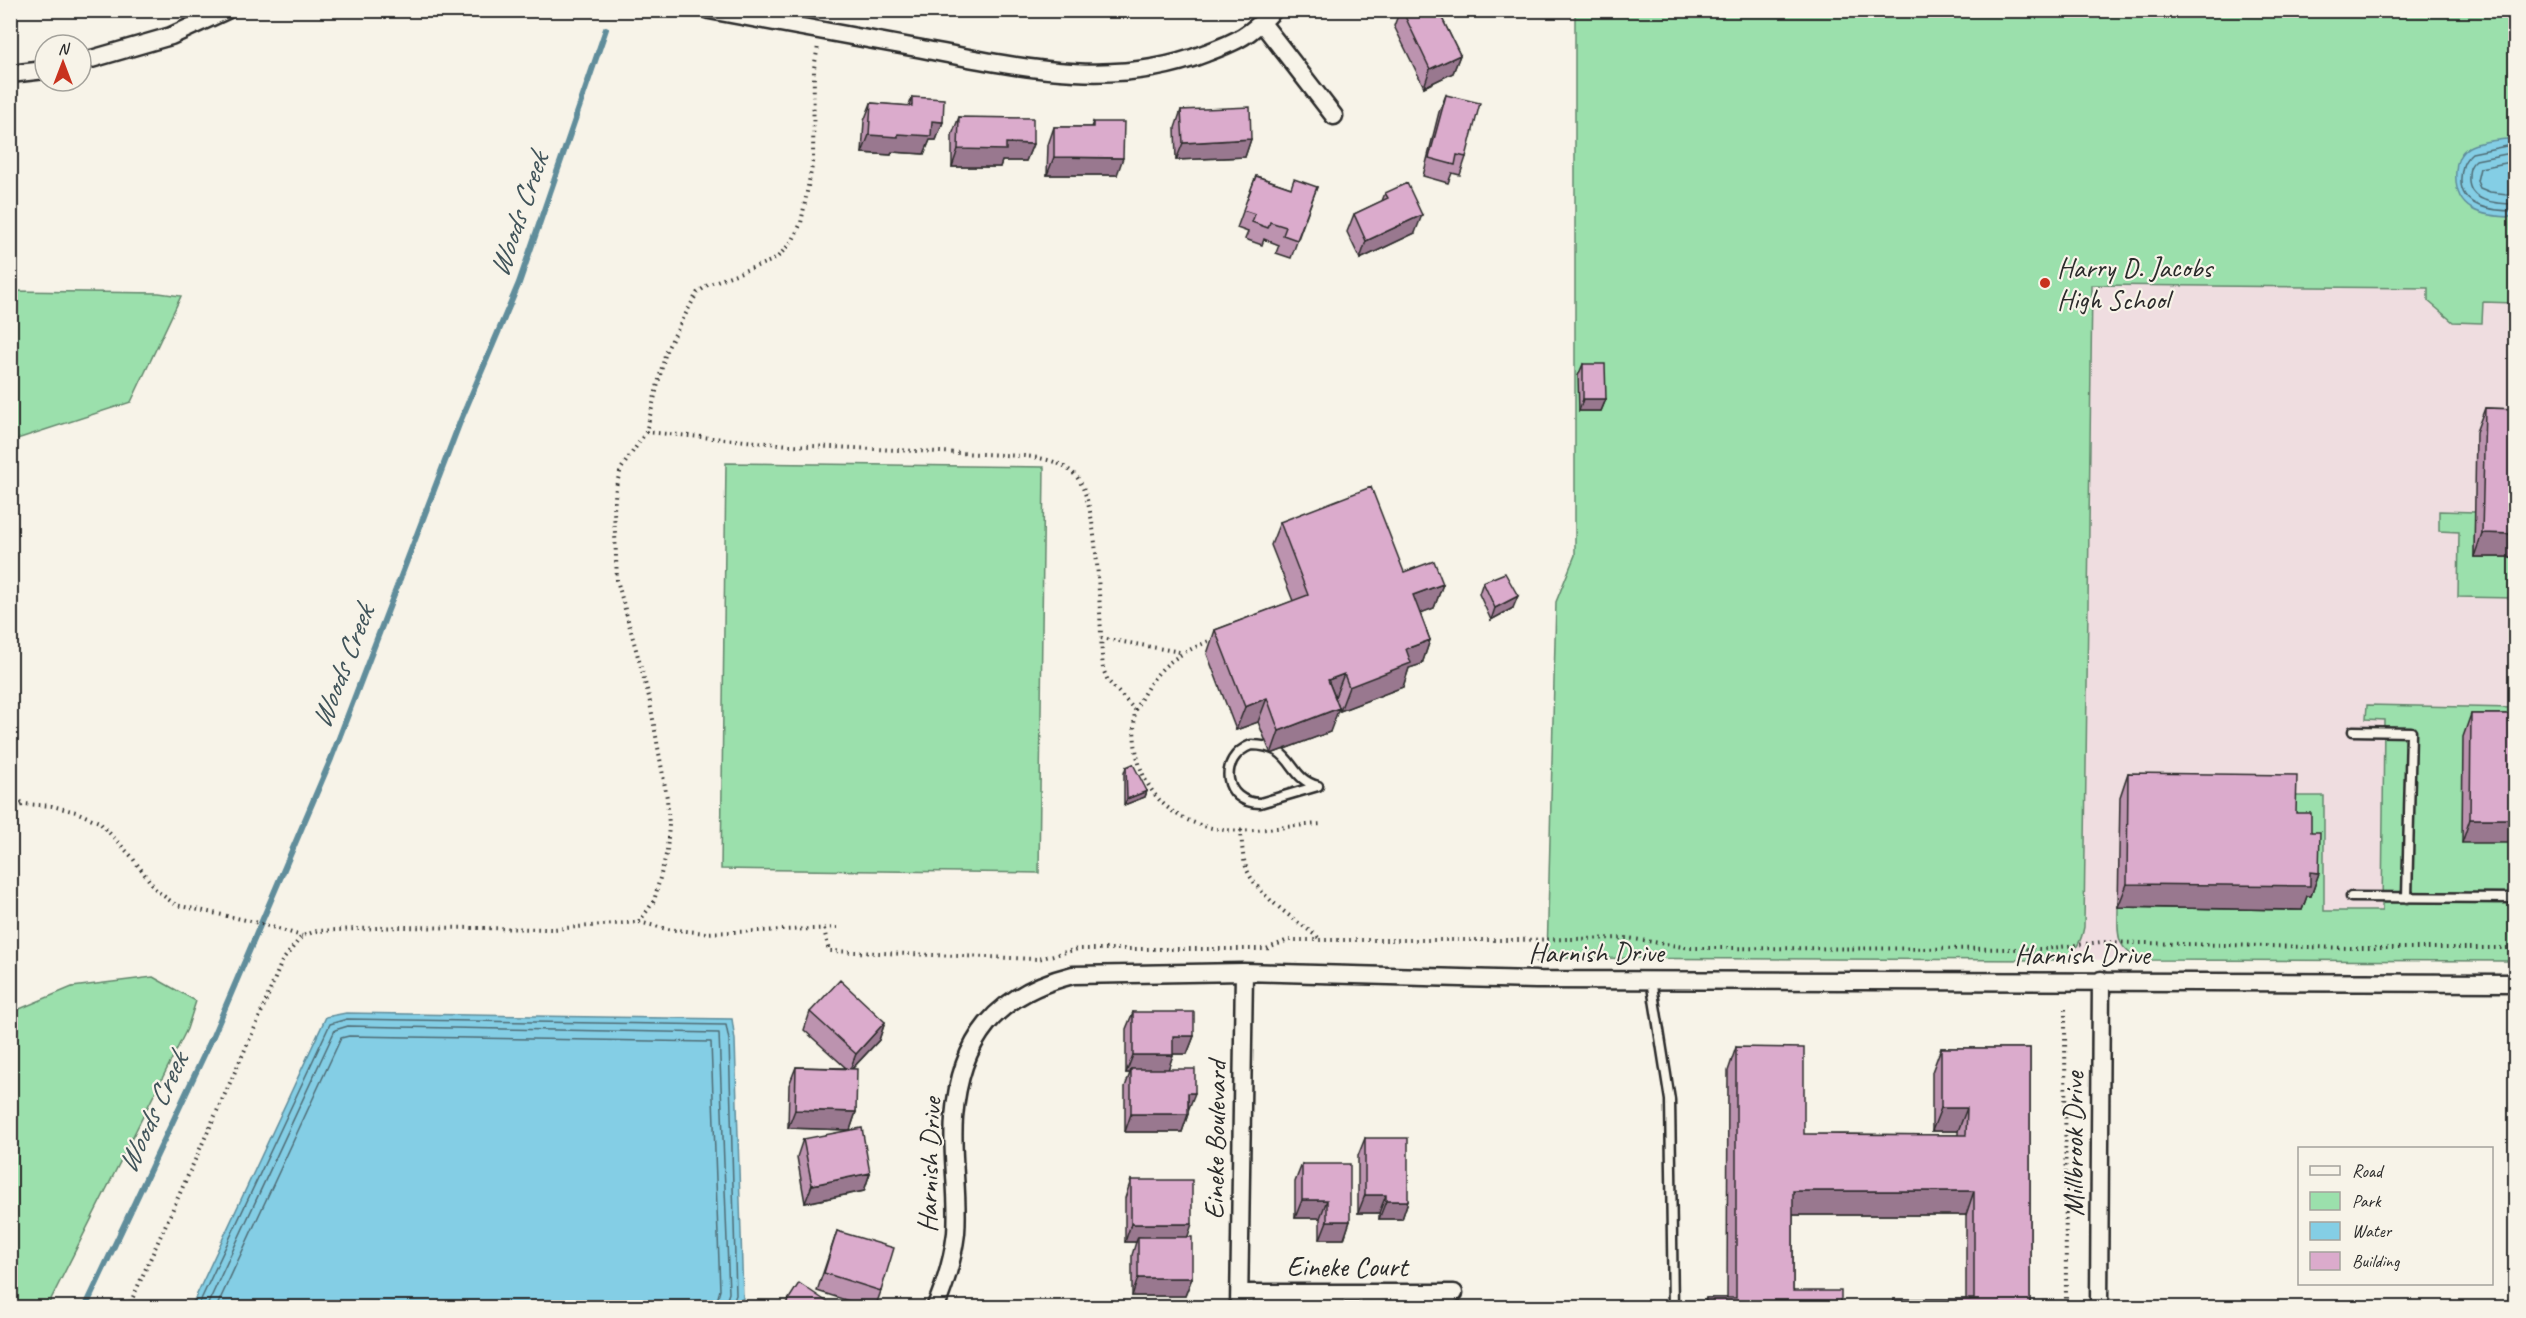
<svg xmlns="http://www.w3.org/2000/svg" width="2526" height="1318" viewBox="0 0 2526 1318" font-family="Caveat,sans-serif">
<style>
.built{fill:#efdde0}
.green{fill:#9be0ac;stroke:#63866c;stroke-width:1.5}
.water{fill:#84cee5;stroke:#608d9b;stroke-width:1.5}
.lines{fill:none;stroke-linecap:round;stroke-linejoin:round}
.shore{stroke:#4f6c75;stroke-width:1.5}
.stream{stroke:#608d9b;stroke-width:6}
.service-casing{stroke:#2b2b2b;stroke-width:13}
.minor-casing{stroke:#2b2b2b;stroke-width:21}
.path{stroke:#2b2b2b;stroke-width:4;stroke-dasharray:1.5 4.5;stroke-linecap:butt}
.service{stroke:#f7f3e8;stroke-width:8}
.minor{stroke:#f7f3e8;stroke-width:16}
.wall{fill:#bc93af;stroke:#2b2b2b;stroke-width:1.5}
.shaded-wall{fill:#99788f;stroke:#2b2b2b;stroke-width:1.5}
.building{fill:#dbabcc;stroke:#2b2b2b;stroke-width:1.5}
.poi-dot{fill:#c8321e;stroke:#f7f3e8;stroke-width:2}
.labels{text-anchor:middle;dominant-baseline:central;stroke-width:4.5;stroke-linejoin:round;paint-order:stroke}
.poi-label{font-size:28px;fill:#2b2b2b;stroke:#f7f3e8;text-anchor:start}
.street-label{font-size:28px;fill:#2b2b2b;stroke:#f7f3e8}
.water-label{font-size:30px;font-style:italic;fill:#41545a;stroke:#f7f3e8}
</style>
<rect width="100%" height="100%" fill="#f7f3e8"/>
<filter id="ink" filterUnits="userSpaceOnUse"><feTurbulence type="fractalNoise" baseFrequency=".0167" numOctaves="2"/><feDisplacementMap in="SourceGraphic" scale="12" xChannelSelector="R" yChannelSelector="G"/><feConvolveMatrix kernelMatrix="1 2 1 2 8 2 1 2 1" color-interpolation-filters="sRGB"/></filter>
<g filter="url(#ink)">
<path class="built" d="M1575 11H2515V961L1547 958 1556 602 1575 555Z"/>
<path class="green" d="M1575 11H2515V303L2483 302 2482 323 2453 322 2428 301V288L2092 285 2084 927C2081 943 2076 950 2063 960L1547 958 1556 602 1575 555Z
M11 291 159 293 181 296 131 402 11 441Z
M726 463 1044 467 1039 873 721 869Z
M2439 511 2475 512 2474 556 2515 557V598L2458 597 2459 532 2439 531Z
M2367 705 2515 708V961L2143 960C2114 949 2118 934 2118 907L2301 910 2288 796H2324V911H2382L2384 720 2366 719Z
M153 977 196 1001 187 1029 47 1307H11L10 1032 17 1010 72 987Z"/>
<path class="water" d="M2515 138V217C2482 217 2453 211 2456 171 2456 162 2460 152 2469 147 2482 140 2501 140 2515 138Z
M346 1013 732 1019 735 1040 743 1298 736 1308 191 1307 326 1017Z"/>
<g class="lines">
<path class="shore" d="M2516 144 2472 153C2463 161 2462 167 2461 178 2459 208 2493 211 2516 211
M2516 152 2476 160C2470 165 2469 169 2469 177 2467 202 2496 204 2516 204
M2516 161 2480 168 2477 181 2480 188 2490 192 2516 195
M197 1308 330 1024 347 1019 726 1025 729 1040 736 1295 731 1308
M206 1308 335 1030 348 1026 719 1033 729 1293 724 1308
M216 1308 341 1038 349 1036 711 1042 720 1290 715 1308"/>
<path class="stream" d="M85 1308 213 1036 331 759 460 422 519 283 606 29"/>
<defs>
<path id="service" d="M2353 731 2411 732 2407 898
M1251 745C1296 745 1286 778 1318 786L1260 803C1223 803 1217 758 1251 745Z
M2351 897 2516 898
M1651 980 1670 1100 1673 1308"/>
<path id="minor" d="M709 10C775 22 841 34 906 46 1005 64 1109 92 1206 53 1238 41 1249 36 1274 10
M1262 23 1334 116
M81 62 171 36 227 10
M10 74 45 70
M1240 1293H1454
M935 1308C945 1285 953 1258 956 1233 959 1194 951 1156 954 1118 960 1039 996 994 1073 975L1244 972 1536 980 2516 983
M1239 1308 1244 972
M2099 1308 2101 980"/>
</defs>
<use href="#service" class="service-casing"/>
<use href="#minor" class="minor-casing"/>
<path class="path" d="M646 432 790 445 1024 456C1043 458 1061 461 1075 475 1101 501 1099 629 1103 669L1108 681 1135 710C1129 770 1154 818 1217 829 1251 834 1288 825 1323 824
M1101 638 1180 652
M1135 710C1157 666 1171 657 1216 638
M10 796 25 804
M10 810 25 804 52 806 76 812 99 822 131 856 157 891 176 905 255 922 302 936
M1241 830C1242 842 1242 856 1246 867 1255 895 1298 921 1320 939
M639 922 654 901 667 851 669 825 667 798 649 697 617 580 614 510 616 486 621 469 646 432 666 351 697 293 709 284 776 259 793 240 801 223 813 161 814 68 818 46
M824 929 829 951 1038 959 1078 949H1266L1288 940H1514L1628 938 1690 948 2044 949 2101 942 2350 948H2516
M1536 963V940
M2065 1009 2066 1308
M128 1308 257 1023 282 961 302 936 317 931 398 927 553 929 639 922 667 929 706 933 837 928"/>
<use href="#service" class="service"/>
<use href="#minor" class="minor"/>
</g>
<path class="wall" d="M1400 10H1438L1460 55 1453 73 1424 87 1394 26Z
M1446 95 1466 157 1460 175 1452 173 1448 183 1423 176 1439 112Z
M912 97 943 122 936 140H930L924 154 892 152 891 155 862 153 864 121 871 103 909 106Z
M1181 110 1251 139 1245 157 1176 160 1175 128Z
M959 117 1033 144 1026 161H1002L1000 167H952V135Z
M1093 122 1117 175H1047L1048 145 1054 127H1091Z
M1256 176 1291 188 1317 187 1291 258 1276 253 1279 245 1264 239 1262 245 1245 239 1248 232 1237 228Z
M1385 193 1415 233 1360 259 1347 232 1354 214 1382 201Z
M1583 364 1606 399 1601 411H1579L1578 376Z
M2485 408 2516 409V557H2474L2476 432Z
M1280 522 1404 572 1443 584 1434 608 1420 613 1430 640 1422 664 1409 668 1403 687 1340 711 1335 697 1330 732 1271 754 1258 722 1236 730 1207 654 1215 630 1293 601 1271 545Z
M1483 582 1513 608 1491 620 1479 594Z
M2471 714H2516L2462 843 2463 737Z
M1126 767 1147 791 1145 797 1124 805V773Z
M2128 773 2296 813 2311 832 2319 873 2311 896H2307L2302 910 2118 907 2120 797Z
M810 1012 885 1022 879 1040 852 1069 856 1112 850 1130 788 1128 789 1085 796 1067 846 1068 804 1030Z
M1133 1012 1194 1036 1187 1054H1173L1168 1069 1188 1111V1114L1182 1132H1125V1087L1130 1073H1126V1029Z
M1736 1047 1804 1134 1958 1135V1131H1932V1072L1941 1048H2030V1308H1891L1894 1299H1966V1215H1793V1291L1841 1308H1703L1706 1298H1727L1728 1071Z
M1365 1138 1408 1201 1402 1219H1379V1213H1358V1156Z
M803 1139 870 1173 864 1191 805 1203 797 1157Z
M1302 1164 1350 1221 1344 1239H1320V1218H1295V1182Z
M1131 1180 1188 1237 1192 1278 1185 1296H1132V1255L1136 1242H1125V1198Z
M837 1231 881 1291 875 1308H871L817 1291Z"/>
<path class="shaded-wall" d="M1460 55 1453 73 1424 87 1430 69Z
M932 121 943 122 936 140H930L924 154 892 152 891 155 862 153 869 135 898 134Z
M1251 139 1245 157 1176 160 1183 143Z
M1006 143 1033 144 1026 161H1002L1000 167H952L958 149Z
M1054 157 1123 158 1117 175H1047Z
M1422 215 1415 233 1360 259 1366 241Z
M1583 399H1606L1601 411H1579Z
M2482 533 2516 534V557H2474Z
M1443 584 1434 608 1405 619 1413 595Z
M1518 596 1513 608 1491 620 1495 608Z
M1430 640 1422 664 1409 668 1403 687 1340 711 1349 687 1406 649Z
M1344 674 1335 697 1328 680Z
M1267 698 1258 722 1236 730 1245 707Z
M1339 708 1330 732 1271 754 1279 731Z
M1147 791 1145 797 1124 805 1127 799Z
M2470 819H2516V843H2462Z
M2310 872 2319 873 2311 896H2307L2302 910 2118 907 2127 884Z
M885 1022 879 1040 849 1072 856 1054Z
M1173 1036H1194L1187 1054H1167Z
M1133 1055H1173L1167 1073 1131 1069 1130 1073H1126Z
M1188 1093H1195L1188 1111Z
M1941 1108H1967L1958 1131H1932Z
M795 1110 856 1112 850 1130 788 1128Z
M1131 1114H1188L1182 1132H1125Z
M870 1173 864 1191 805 1203 812 1185Z
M1793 1191H1974L1966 1215H1785Z
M1365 1195H1386L1379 1213H1358Z
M1302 1200H1327L1320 1218H1295Z
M1386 1201H1408L1402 1219H1379Z
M1327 1221H1350L1344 1239H1320Z
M1131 1224H1192L1186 1242 1138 1237 1136 1242H1125Z
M1138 1278H1192L1185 1296H1132Z"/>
<path class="building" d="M1402 10H1438L1460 55 1430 69Z
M1446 95 1480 103 1466 157 1457 155 1455 165 1429 158Z
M912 97 944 99 943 122 932 121 931 136 898 134V137L869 135 871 103 912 106Z
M1250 107 1251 139 1183 143 1181 110Z
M959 117 1033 118V144L1006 143V150L958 149Z
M1093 122H1124L1123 158 1054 157V127H1093Z
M1256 176 1291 188 1294 179 1317 187 1297 240 1283 235 1286 227 1270 222 1268 228 1252 222 1255 214 1243 210Z
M1407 183 1422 215 1366 241 1354 214 1388 198 1385 193Z
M1583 364H1605L1606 399H1583Z
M2485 408 2516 409V534L2482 533Z
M1371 487 1404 572 1434 561 1443 584 1413 595 1430 640 1406 649 1411 663 1349 687 1344 674 1328 680 1339 708 1279 731 1267 698 1245 707 1215 630 1308 595 1280 522Z
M1505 573 1518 596 1495 608 1483 582Z
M2471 714H2516V819H2470Z
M1133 764 1147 791 1127 799 1126 767Z
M2128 773 2297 775 2296 813H2311V832H2320L2319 873 2310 872V886L2127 884Z
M840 980 885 1022 856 1054 810 1012Z
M1133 1012H1194V1036H1173V1055H1133Z
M1736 1047 1804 1048V1134L1966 1135 1967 1108H1941V1048H2030V1308H1894V1299H1974V1191H1793V1291H1841V1308H1706V1298H1736Z
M796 1067 857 1069 856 1112 795 1110Z
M1131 1069H1195V1093H1188V1114H1131Z
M862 1128 870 1173 812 1185 803 1139Z
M1365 1138H1408V1201H1386V1195H1365Z
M1302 1164H1350V1221H1327V1200H1302Z
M1131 1180H1192V1224H1131Z
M837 1231 894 1248 881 1291 824 1273Z
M1138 1237H1192V1278H1138Z
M799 1283 836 1308H783Z"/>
</g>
<circle class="poi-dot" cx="2045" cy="283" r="6"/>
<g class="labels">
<g class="poi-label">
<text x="2057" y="267">Harry D. Jacobs<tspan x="2057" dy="32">High School</tspan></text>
</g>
<g class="street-label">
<text x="1596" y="952">Harnish Drive</text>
<text x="2082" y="954">Harnish Drive</text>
<text transform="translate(1215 1140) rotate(-89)">Eineke Boulevard</text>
<text transform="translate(2073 1144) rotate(-90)">Millbrook Drive</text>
<text transform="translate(929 1165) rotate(-88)">Harnish Drive</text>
<text x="1347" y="1266">Eineke Court</text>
</g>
<g class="water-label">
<text transform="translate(518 215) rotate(-71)">Woods Creek</text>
<text transform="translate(342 667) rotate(-69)">Woods Creek</text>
<text transform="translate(152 1113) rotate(-65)">Woods Creek</text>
</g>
</g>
<rect width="2526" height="1318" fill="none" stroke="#f7f3e8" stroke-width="36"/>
<rect x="18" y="18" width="2490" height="1282" fill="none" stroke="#2b2b2b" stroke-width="2" filter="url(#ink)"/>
<rect x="2298" y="1147" width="195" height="138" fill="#f7f3e8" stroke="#a5a39c" stroke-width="1.5"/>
<rect x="2310" y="1166" width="30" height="9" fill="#f7f3e8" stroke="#a5a39c" stroke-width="1.5"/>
<text x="2352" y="1177" font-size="18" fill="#2b2b2b">Road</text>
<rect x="2310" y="1192" width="30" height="18" fill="#9be0ac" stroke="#a5a39c" stroke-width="1.5"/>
<text x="2352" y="1207" font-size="18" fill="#2b2b2b">Park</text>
<rect x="2310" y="1222" width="30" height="18" fill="#84cee5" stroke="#a5a39c" stroke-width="1.5"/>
<text x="2352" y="1237" font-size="18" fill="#2b2b2b">Water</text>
<rect x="2310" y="1252" width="30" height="18" fill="#dbabcc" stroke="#a5a39c" stroke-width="1.5"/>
<text x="2352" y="1267" font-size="18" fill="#2b2b2b">Building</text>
<g transform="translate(63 63)"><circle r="28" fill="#f7f3e8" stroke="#a5a39c" stroke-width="1.5"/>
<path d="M0-4.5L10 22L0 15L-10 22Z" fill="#c8321e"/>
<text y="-9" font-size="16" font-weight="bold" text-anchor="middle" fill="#2b2b2b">N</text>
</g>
</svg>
